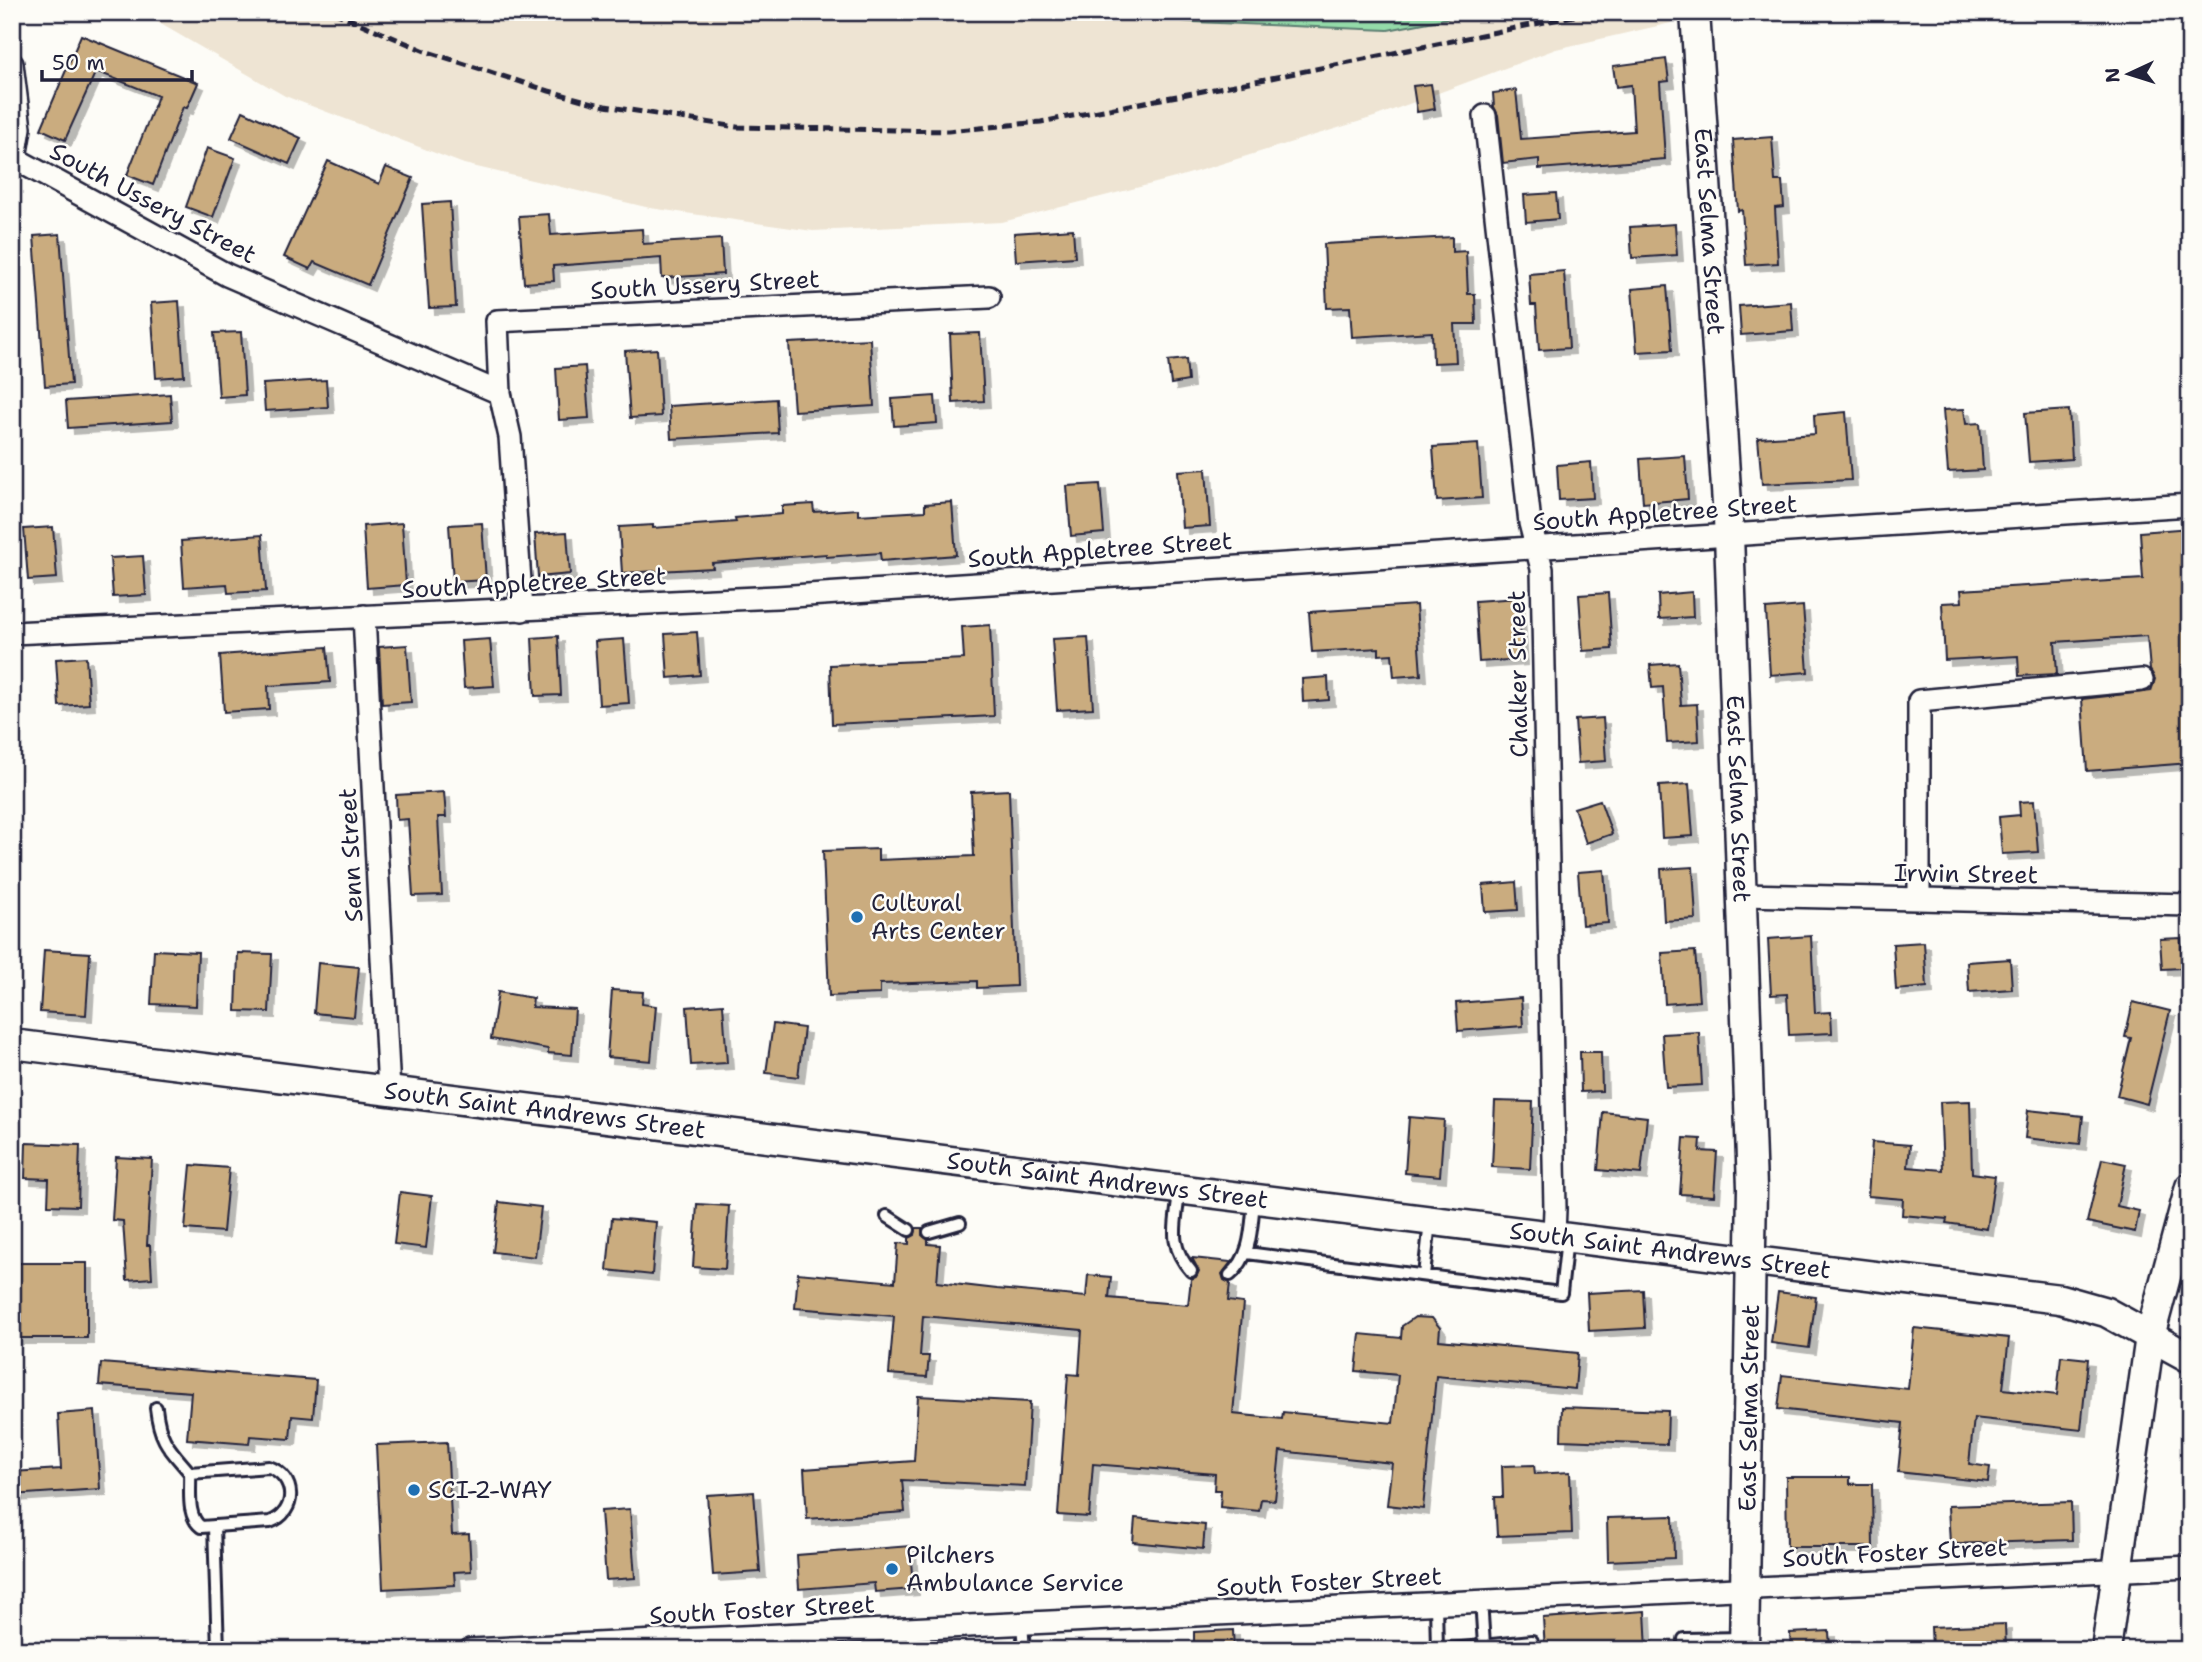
<svg xmlns="http://www.w3.org/2000/svg" width="2202" height="1662" viewBox="0 0 2202 1662" font-family="'Shantell Sans',sans-serif">
<style>
.built{fill:#eee4d3}
.green{fill:#94dba9;stroke:#5b7e72;stroke-width:2}
.building{fill:#caac7f;stroke:#22223b;stroke-width:2;filter:url(#shadow)}
.lines{fill:none;stroke-linecap:round;stroke-linejoin:round}
.lane-casing{stroke:#22223b;stroke-width:16}
.street-casing{stroke:#22223b;stroke-width:26}
.secondary-casing{stroke:#22223b;stroke-width:33}
.lane{stroke:#fdfcf7;stroke-width:10}
.street{stroke:#fdfcf7;stroke-width:21}
.secondary{stroke:#fdfcf7;stroke-width:28}
.rail{stroke:#22223b;stroke-width:5;stroke-dasharray:10 5;stroke-linecap:butt}
.poi-dot{fill:#1f6fb2;stroke:#fdfcf7;stroke-width:2.5}
.labels{text-anchor:middle;dominant-baseline:central;stroke-width:5;stroke-linejoin:round;paint-order:stroke}
.street-label{font-size:24px;fill:#22223b;stroke:#fdfcf7}
.poi-label{font-size:24px;fill:#22223b;stroke:#fdfcf7;text-anchor:start}
</style>
<defs>
<filter id="shadow"><feDropShadow dx="6" dy="6" stdDeviation="0" flood-color="#0004"/></filter>
</defs>
<rect width="100%" height="100%" fill="#fdfcf7"/>
<filter id="ink" filterUnits="userSpaceOnUse"><feTurbulence type="fractalNoise" baseFrequency=".0143" numOctaves="2"/><feDisplacementMap in="SourceGraphic" scale="14" xChannelSelector="R" yChannelSelector="G"/><feConvolveMatrix kernelMatrix="1 2 1 2 8 2 1 2 1" color-interpolation-filters="sRGB"/></filter>
<g filter="url(#ink)">
<path class="built" d="M140 12H1066L1194 22 1388 30 1480 12H1670L1671 23 1556 49 1374 117 1175 178 1002 222 813 231 650 208 464 164 285 96Z"/>
<path class="green" d="M1066 12H1480L1388 30 1194 22Z"/>
<path class="building" d="M81 35 198 83 187 108 183 107 153 185 127 175 158 96 96 71 65 140 41 129Z
M1666 59 1669 81 1660 82 1665 159 1539 169V159L1503 163 1498 115 1494 107 1493 93 1516 90 1521 139 1634 131 1631 85 1616 87 1613 66Z
M1431 84 1435 109 1417 112 1413 86Z
M243 111 301 138 289 164 231 138Z
M1772 137 1775 181H1782L1784 207 1775 208 1778 263 1746 265 1742 210 1738 211 1733 140Z
M207 148 235 158 213 217 186 207Z
M328 161 379 184 386 167 413 178 368 285 314 262 310 269 284 257Z
M1556 193 1558 219 1526 222 1524 195Z
M450 202 456 307 429 308 422 204Z
M549 214 551 235 642 229 643 244 721 239 723 274 662 278 661 258 553 266 554 281 524 283 519 216Z
M1675 224 1677 255 1632 258 1630 227Z
M1073 229 1075 257 1016 261 1014 233Z
M60 234 71 384 45 386 34 236Z
M1452 237V252L1466 251 1468 294H1475L1476 324H1454L1456 362 1433 363 1432 332 1352 337 1350 307 1327 308 1324 244Z
M1564 271 1569 348 1539 350 1536 305H1531L1529 274Z
M1667 286 1672 350 1637 352 1632 289Z
M179 301 184 376 156 378 151 303Z
M1791 302 1793 331 1741 335 1739 306Z
M241 332 245 395 219 397 214 333Z
M980 333 984 401 953 403 950 334Z
M870 339 874 406 794 411 789 343Z
M657 349 661 416 630 418 625 351Z
M1186 359 1188 381 1171 384 1168 361Z
M585 366 589 418 559 420 556 368Z
M326 380 328 407 265 411 263 384Z
M170 394 172 421 68 428 66 401Z
M935 396 937 423 894 426 892 399Z
M776 399 778 433 671 439 669 406Z
M1964 409 1966 424 1980 423 1983 470 1948 472 1943 410Z
M2069 410 2072 459 2029 462 2025 413Z
M1846 412 1851 480 1762 484 1758 438 1815 434 1814 415Z
M1478 444 1482 498 1437 501 1433 447Z
M1685 456 1688 499 1643 503 1640 459Z
M1591 462 1593 498 1559 500 1557 465Z
M1206 469 1210 526 1182 528 1178 471Z
M1100 484 1104 533 1071 536 1067 486Z
M952 502 956 555 881 561 880 553 826 557V554L712 563 713 568 622 573 619 527 653 525V528L736 522 735 518 782 514V506L813 504 814 512 858 509V515L925 511V504Z
M402 523 406 585 367 588 363 526Z
M482 523 486 580 453 582 449 525Z
M53 527 57 578 28 580 24 529Z
M2190 528V763L2087 771 2082 699 2151 691 2155 679 2150 670 2147 636 2055 642 2057 674 2019 676 2018 656 1945 660 1942 603 1962 602 1961 590 2143 579 2140 532Z
M567 532 570 574 538 577 535 534Z
M262 535 266 591 228 593 227 584 184 587 181 541Z
M143 556 146 595 113 597 110 558Z
M1692 592 1693 617 1659 619 1658 595Z
M1608 593 1612 649 1583 651 1579 595Z
M1518 598 1522 659 1479 662 1475 601Z
M1416 605 1421 675 1394 677 1392 654 1379 655V648L1312 652 1309 612Z
M1803 606 1808 672 1770 675 1766 609Z
M990 625 994 716 832 724 830 665 964 659 962 627Z
M697 632 700 675 668 678 665 634Z
M558 636 561 695 535 696 532 638Z
M1088 637 1093 708 1057 710 1052 639Z
M490 639 494 686 464 688 461 641Z
M624 639 629 703 599 705 595 641Z
M407 645 411 702 382 704 379 647Z
M327 647 330 682 268 686 269 709 224 712 220 655Z
M86 657 89 704 59 706 56 659Z
M1678 663 1681 705 1697 704 1699 741 1667 743 1663 687 1652 688 1650 665Z
M1328 677 1329 700 1303 702 1302 679Z
M1603 718 1606 761 1578 763 1575 720Z
M1689 784 1693 836 1662 838 1659 786Z
M1009 790 1016 986 977 988V981L880 984V994L829 996 823 851 878 849V860L974 856 971 792Z
M444 792 446 817H438L442 895 413 896 408 819 397 820 396 795Z
M1600 800 1612 834 1586 843 1574 808Z
M2034 801 2038 852 2002 854 1999 817 2020 815 2019 802Z
M1693 867 1696 919 1664 921 1661 869Z
M1604 870 1608 923 1582 925 1578 872Z
M1516 882 1518 910 1485 912 1483 885Z
M1811 936 1815 1013 1831 1012 1832 1033 1789 1035 1787 994 1771 995 1768 939Z
M2181 938 2182 968 2162 969 2160 939Z
M1924 942 1927 987 1896 990 1893 944Z
M44 950 90 953 86 1015 40 1012Z
M154 950 198 952 196 1006 151 1004Z
M1695 951 1699 1001 1665 1004 1662 953Z
M238 953 272 954 269 1012 236 1011Z
M2010 959 2012 989 1969 992 1967 962Z
M318 963 359 967 354 1017 314 1013Z
M612 990 643 992 642 1004 656 1006 651 1061 607 1057Z
M498 992 533 998 532 1007 575 1009 572 1055 548 1053V1049L491 1039Z
M1521 998 1523 1026 1458 1031 1456 1003Z
M2133 1002 2170 1011 2147 1104 2117 1096 2131 1038 2125 1037Z
M723 1004 727 1063 691 1065 687 1007Z
M773 1024 804 1028 798 1077 766 1073Z
M1699 1032 1702 1085 1666 1087 1662 1034Z
M1580 1052H1601L1602 1091 1581 1092Z
M1495 1101 1533 1102 1530 1169 1492 1167Z
M1970 1101 1972 1173 1995 1176 1987 1229 1946 1223 1947 1219 1902 1215 1903 1199 1868 1196 1872 1142 1910 1145 1908 1167 1943 1170 1940 1102Z
M2028 1110 2083 1116 2080 1144 2025 1138Z
M1603 1112 1647 1117 1641 1174 1598 1170Z
M1409 1117 1444 1120 1440 1176 1405 1173Z
M1684 1138 1701 1139 1700 1151 1717 1152 1714 1196 1680 1194Z
M26 1143 80 1145 78 1206 48 1205 49 1179 25 1178Z
M116 1157 152 1159 147 1245H150L152 1278 127 1280 123 1221 112 1220Z
M2102 1159 2126 1164 2117 1206 2139 1211 2135 1232 2087 1222Z
M191 1165 229 1168 223 1232 185 1229Z
M400 1192 432 1196 426 1248 394 1244Z
M499 1202 541 1207 535 1257 493 1252Z
M697 1204 729 1206 725 1269 693 1267Z
M612 1218 656 1222 652 1275 607 1270Z
M916 1228H922V1235L928 1240V1244L940 1245 937 1282 997 1289 1086 1297 1088 1275 1111 1277 1109 1298 1188 1305 1191 1279 1196 1277 1199 1271 1192 1258 1231 1262 1222 1274 1224 1280 1230 1283 1228 1301 1243 1303 1233 1414 1282 1419 1283 1412 1393 1423 1398 1375 1356 1371 1360 1334 1401 1338 1402 1326 1415 1317 1432 1318 1440 1328 1439 1340 1578 1353 1575 1389 1436 1376 1423 1509 1387 1505 1392 1463 1280 1451 1275 1500 1261 1499 1259 1511 1220 1507 1221 1490H1214L1215 1474 1093 1464 1089 1517 1058 1515 1068 1374 1079 1375 1082 1330 923 1316 920 1356H929L927 1377 889 1374 894 1316 795 1308 798 1273 895 1282 898 1243 909 1244V1238L915 1235Z
M12 1263H87V1338H12Z
M1643 1290 1645 1328 1589 1331 1587 1293Z
M1778 1292 1816 1297 1809 1348 1771 1343Z
M1914 1328 2009 1338 2003 1389 2057 1395 2061 1356 2088 1359 2081 1430 1974 1418 1969 1464 1990 1467 1988 1482 1898 1472 1903 1423 1778 1409 1782 1375 1908 1389Z
M101 1363 316 1380 313 1418 292 1416 290 1439 250 1436 249 1444 187 1439 191 1392 99 1385Z
M918 1396 1030 1402 1025 1486 902 1480 905 1512 807 1519 804 1469 914 1461Z
M1562 1407 1668 1411 1667 1444 1561 1440Z
M95 1411 100 1489 12 1495V1472L61 1469 58 1414Z
M447 1442 452 1535 469 1534 471 1571 454 1572 455 1585 383 1589 376 1445Z
M1534 1465 1535 1474 1570 1472 1572 1533 1497 1536 1495 1497H1503L1502 1466Z
M1786 1477H1850V1484H1872L1873 1547H1787Z
M754 1492 760 1572 713 1575 707 1495Z
M2071 1502 2072 1540 1950 1544 1948 1506Z
M630 1509 635 1578 606 1580 601 1511Z
M1673 1516 1674 1558 1608 1561 1607 1518Z
M1135 1518 1205 1525 1203 1549 1133 1542Z
M910 1546 913 1589 875 1592 874 1583 799 1589 797 1555Z
M1645 1611 1647 1650H1545L1543 1618Z
M2005 1624 2006 1650H1932L1931 1627Z
M1233 1630 1234 1650H1194V1632Z
M1829 1631 1830 1650H1791L1790 1633Z"/>
<g class="lines">
<defs>
<path id="lane" d="M1179 1192C1176 1225 1167 1244 1191 1271
M887 1216 909 1230
M929 1232 960 1223
M1247 1253 1561 1293 1567 1238
M1230 1275C1252 1256 1251 1228 1254 1201
M1424 1275 1430 1222
M156 1408C160 1442 169 1448 190 1473
M269 1467C296 1476 298 1512 270 1522L201 1527C186 1516 191 1490 190 1473Z
M214 1526 218 1650
M1481 1600 1484 1645
M1436 1603 1437 1650
M1022 1623 1024 1650
M1442 1650 1532 1641
M1684 1650V1639L1744 1638"/>
<path id="street" d="M12 64 20 128 15 158
M1485 116 1530 523 1542 569 1555 1209 1554 1235
M12 157 227 275 500 393
M522 610 510 437 500 393 497 321 989 297
M364 616 389 1091
M12 633 777 597 2190 505
M1742 895 2190 905
M1919 899V701L2142 680
M470 1650 2190 1567"/>
<g id="secondary">
<path id="s1" d="M1695 12 1729 535 1752 1188 1744 1650"/>
<path id="s2" d="M12 1044 2060 1299 2106 1312 2190 1358"/>
<path d="M2106 1650 2150 1336 2190 1187"/>
</g>
</defs>
<use href="#lane" class="lane-casing"/>
<use href="#street" class="street-casing"/>
<use href="#secondary" class="secondary-casing"/>
<use href="#lane" class="lane"/>
<use href="#street" class="street"/>
<use href="#secondary" class="secondary"/>
<path class="rail" d="M333 12 425 51 549 91 605 106 737 127 948 131 1041 122 1271 78 1594 12"/>
</g>
</g>
<g class="poi-dot">
<circle cx="857" cy="917" r="7"/>
<circle cx="414" cy="1490" r="7"/>
<circle cx="892" cy="1569" r="7"/>
</g>
<g class="labels">
<g class="street-label">
<text transform="translate(153 203) rotate(28)">South Ussery Street</text>
<text stroke="none"><textPath href="#s1" startOffset="220">East Selma Street</textPath></text>
<text transform="translate(705 285) rotate(-3)">South Ussery Street</text>
<text transform="translate(1665 513) rotate(-4)">South Appletree Street</text>
<text transform="translate(1100 550) rotate(-4)">South Appletree Street</text>
<text transform="translate(534 583) rotate(-3)">South Appletree Street</text>
<text transform="translate(1518 674) rotate(-91)">Chalker Street</text>
<text stroke="none"><textPath href="#s1" startOffset="788">East Selma Street</textPath></text>
<text transform="translate(351 855) rotate(-93)">Senn Street</text>
<text transform="translate(1966 874) rotate(1)">Irwin Street</text>
<text stroke="none"><textPath href="#s2" startOffset="537">South Saint Andrews Street</textPath></text>
<text stroke="none"><textPath href="#s2" startOffset="1104">South Saint Andrews Street</textPath></text>
<text stroke="none"><textPath href="#s2" startOffset="1671">South Saint Andrews Street</textPath></text>
<text transform="translate(1749 1408) rotate(-89)">East Selma Street</text>
<text transform="translate(1895 1553) rotate(-3)">South Foster Street</text>
<text transform="translate(1329 1582) rotate(-3)">South Foster Street</text>
<text transform="translate(762 1610) rotate(-3)">South Foster Street</text>
</g>
<g class="poi-label">
<text x="871" y="903">Cultural<tspan x="871" dy="28">Arts Center</tspan></text>
<text x="428" y="1490">SCI-2-WAY</text>
<text x="906" y="1555">Pilchers<tspan x="906" dy="28">Ambulance Service</tspan></text>
</g>
</g>
<rect width="2202" height="1662" fill="none" stroke="#fdfcf7" stroke-width="42"/>
<rect x="21" y="21" width="2160" height="1620" fill="none" stroke="#22223b" stroke-width="2.5" filter="url(#ink)"/>
<g transform="translate(2129 74) rotate(266)" stroke="#fdfcf7" stroke-width="5" paint-order="stroke">
<path d="M0-5L12 26L0 18L-12 26Z" fill="#22223b"/>
<text y="-10" font-size="19" font-weight="bold" text-anchor="middle" fill="#22223b">N</text>
</g>
<path d="M42 70v10h150v-10" fill="none" stroke="#22223b" stroke-width="3.5"/>
<text x="52" y="70" font-size="21" fill="#22223b" stroke="#fdfcf7" stroke-width="5" paint-order="stroke">50 m</text>
</svg>
